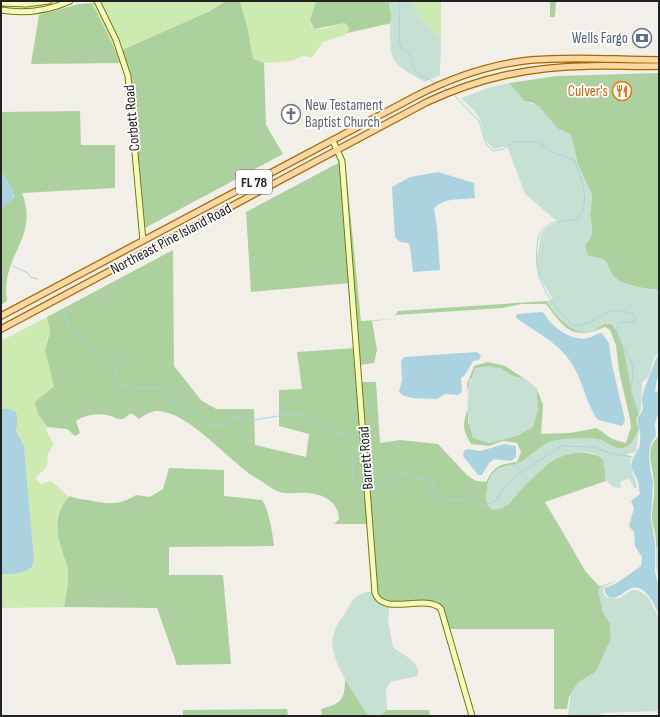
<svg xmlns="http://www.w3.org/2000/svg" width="660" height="717" viewBox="0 0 660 717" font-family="'Sofia Sans Condensed',sans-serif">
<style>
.grass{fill:#cdebb0}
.forest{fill:#add19e;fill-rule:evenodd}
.wetland{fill:#c6e0d4}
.water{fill:#aad3df}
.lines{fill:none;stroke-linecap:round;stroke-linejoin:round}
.stream{stroke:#aad3df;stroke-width:1}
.secondary-casing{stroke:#707d05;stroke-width:7}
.primary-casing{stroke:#a06b00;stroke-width:8}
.secondary{stroke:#f7fabf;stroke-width:5}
.primary{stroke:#fcd6a4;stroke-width:5.5}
.labels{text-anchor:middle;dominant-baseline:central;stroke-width:3.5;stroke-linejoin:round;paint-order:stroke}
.shield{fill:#fff;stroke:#646464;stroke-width:1}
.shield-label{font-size:14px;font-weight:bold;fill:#222}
.service-label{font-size:15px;fill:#4e5e75;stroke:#fff;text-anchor:end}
.food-label{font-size:15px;fill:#c56008;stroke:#fff;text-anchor:end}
.worship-label{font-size:15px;fill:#5b616d;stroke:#fff;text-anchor:start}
.street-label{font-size:15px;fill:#222;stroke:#fff}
</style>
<rect width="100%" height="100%" fill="#f2efe9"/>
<path class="grass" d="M91 1H95L119 52 117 53Z
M99 1H226L208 12 122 50Z
M240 1H316C314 10 307 18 312 27 320 33 335 24 345 23L348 25 349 30 345 35 323 42 312 58 303 56 291 61 264 63 253 60 248 30Z
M412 1H441V37L421 19Z
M47 317 50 332 46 343 54 386 42 396 38 415 48 427 46 430 54 445C44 457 50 456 46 467 44 471 40 473 37 476L36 479 41 484 51 481 69 497C43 521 66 545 68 570 69 582 66 595 64 607L1 608V574C13 573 33 575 34 559L24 446 16 431C18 421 19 416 10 409H1V341Z"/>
<path class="forest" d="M226 1H240L248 30 253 59 264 63 266 125 283 154 143 229C136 169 141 108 122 50L208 12Z
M316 1H389L392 23 347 33 349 28 345 23 314 29 310 20Z
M550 1H556L555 17H550Z
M92 3 117 53 119 52 121 63 31 64 39 15 79 4Z
M659 73V290C648 289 622 286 614 277 608 271 610 263 602 259 598 257 592 258 587 255L585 245 591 236 592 229 590 215 592 195 578 165 571 135 558 129 534 103 524 101 509 83 557 76Z
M80 111 81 145H115V188L22 193C40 238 0 255 7 301L1 305V208L14 197V192L1 171V112Z
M345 159 361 321 393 319 398 311 547 301C558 322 571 323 592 331L604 324H611C626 337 628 374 632 392 634 399 637 406 639 413L636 420 639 429C635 436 632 446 624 448 614 451 606 440 596 439 585 438 558 438 548 443 539 448 531 456 523 461 502 472 502 458 487 485L508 505C528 481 555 445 591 454 596 455 601 456 604 461L606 481 545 502 586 572 599 586H602L599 588 603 612 610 623 611 639 596 672 579 682 569 697 567 709H554V629H450L443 609 438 602C426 601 391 606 382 599 377 595 376 589 376 582L344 160ZM522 304H546C565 329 572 341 605 327L610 330 616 345 619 371 630 419 631 427 626 443 612 439 597 428 570 433 541 434 543 405 536 387 538 409 501 439 489 443 468 423V409C462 424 463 430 471 444L489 446 503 441 517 443 521 452 517 462C499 464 494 466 486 482L476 481 467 475 438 444 400 440 380 443 376 382H361L360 365 374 363 377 350 372 321 393 319 396 315 502 308Z
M340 162 350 283 251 292 246 212Z
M173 250 174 366 201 400 216 409H254L255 445 306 457 309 434 279 426V390L302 389 297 352 355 348 369 524H334L339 519C339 502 323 494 308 493 299 492 288 495 280 492 272 490 264 482 256 478 229 462 188 410 156 411 149 412 145 415 139 419L133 414H129C121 424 116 417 107 415 98 413 84 415 76 421L80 433 75 436 67 429 48 427 38 415 35 402 54 386 45 350 50 332 47 317Z
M488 362 505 366 525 379 512 376 500 368 470 379 468 393 467 384 474 366Z
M659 436V548L656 547C657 537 653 528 652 518 652 507 655 495 654 484 654 468 643 449 659 436Z
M169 468 224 470V496L262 500C268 507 273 535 274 546L169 547V575H223L231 664 177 665 157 608 64 607C66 595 69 582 68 570 67 562 63 555 61 547 55 529 55 509 70 496 76 499 81 499 88 500 107 504 119 506 136 495L150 497 163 489Z
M345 678 368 715 370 716H322L321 709C342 704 345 699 345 678Z
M287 709 288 716H183V710Z
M386 710H429L430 716H380Z"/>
<path class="wetland" d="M389 1H412L421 19 441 37 440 75 425 82C417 77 406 72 398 65 383 51 395 20 389 1Z
M509 83 524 101 539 106 558 129 571 135 578 165 592 195 590 215 592 233 585 245 587 255 605 260C609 265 609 272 613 277 621 285 648 290 659 290V352L654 358 648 378 642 382 641 409 639 413C637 406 634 399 632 392 628 377 625 334 612 325 605 320 598 329 592 331 573 338 555 315 547 301L551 300 552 298 539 276 537 259 541 234 546 228 558 222 525 194 507 146 494 149C479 135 486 135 480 120 477 112 467 104 461 98L491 87Z
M488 366 500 368 512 376 525 379 536 387 538 409 533 427 517 436 489 443 473 438C465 415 466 391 475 368Z
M639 429 636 452 626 454 631 458C628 470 636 476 637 488H634L630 480 627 479 620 482 621 488 613 487C598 475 609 468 603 459 593 447 562 454 551 461L524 486 507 505 500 509 493 510C484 505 485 496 487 488 492 462 504 471 520 462 530 457 537 448 547 443 558 438 584 438 596 439 606 440 614 451 624 448 632 446 635 436 639 429Z
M656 547 659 548V578L656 568Z
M619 579 604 587 603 593 606 597 618 599 632 590H638L648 597 659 618V711L602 713 598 716H568L571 692 579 682 596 672 611 639 610 623 603 612 598 590 601 586Z
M373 591 378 601 389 606 388 621 393 647C402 655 423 662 417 676L390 682 386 690 387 709 380 716 368 715C356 696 328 660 333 636 335 627 341 619 346 612 353 598 357 593 373 591Z"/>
<path class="water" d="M1 171 14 192 12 201 1 208Z
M438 172 474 183 475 198C462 200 442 197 434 209L437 227 440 270 413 272 410 246 408 243 400 242 395 237 392 187 410 177Z
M541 312 544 313C551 326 571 342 588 338 593 337 596 333 602 333L609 343 612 365 625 420 622 426 598 420C586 404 583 381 572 364 559 343 536 332 516 318L517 314Z
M477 352 481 355 479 360 473 361 465 375 461 378 462 392 458 395 445 394 437 399 412 398 402 395 399 392 402 380 401 361 404 357Z
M659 354V373L656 383 655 392 659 391V410L655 424 656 436 651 443 649 453 650 469 653 482 651 519 655 543V572L659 588V615C655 605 645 584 632 588 622 591 615 605 605 593V588L617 583 641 566 642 557 635 546 634 532 629 526 634 508 631 501 640 494C639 490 639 483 637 479 635 473 631 471 631 465 632 460 634 457 636 453 643 444 640 429 637 420L643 409 642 398 644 390 656 359Z
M1 409C19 407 19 416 16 431L24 446 34 559 32 567C24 574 11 574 1 574Z
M505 444 516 446V457L511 461 494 459 489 463 482 475H478L463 456 464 451 467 449 480 451Z"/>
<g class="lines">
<path class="stream" d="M400 1 399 41 402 49 410 55 414 69 420 75 436 83
M442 87 448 90
M452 93 479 121 486 144 493 151 503 149 514 142H538L554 153 574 160C581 177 592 203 577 219 567 221 556 220 547 226 538 232 538 238 537 247 533 279 550 304 573 325 598 328 604 300 634 315L636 322H619C612 336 627 350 631 362 636 376 630 380 631 393 632 401 636 409 639 417
M13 266 28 273 30 277 38 279
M62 309 71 329 102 356 114 367 118 383 131 387 158 388 175 403 186 406 199 414 210 425H226L237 416 248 421 284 415H304L334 432 348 436 350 442
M352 455 353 479 358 487
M380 485 403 472 418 478 434 481 429 492C448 500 453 504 472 497L483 505 495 502 503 489 516 476 562 446 595 447 609 453 633 457"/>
<defs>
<path id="secondary" d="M97 1 116 40 128 76 143 241
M1 3 26 4 49 1
M1 10C25 14 48 11 70 1
M333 141 342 161 375 593C383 617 426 593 441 609L472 716"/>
<path id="primary" d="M1 316 416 96C451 78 492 64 531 60 574 56 617 60 659 60
M1 329 427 102C481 77 530 67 589 66 612 65 636 67 659 66"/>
</defs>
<use href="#secondary" class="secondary-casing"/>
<use href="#primary" class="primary-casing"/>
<use href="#secondary" class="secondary"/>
<use href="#primary" class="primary"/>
</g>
<defs>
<symbol id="bank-ring" viewBox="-11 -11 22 22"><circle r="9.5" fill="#fff" stroke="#5c6f8a" stroke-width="1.5"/><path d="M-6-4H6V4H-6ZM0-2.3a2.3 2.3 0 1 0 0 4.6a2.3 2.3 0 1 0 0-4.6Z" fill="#5c6f8a"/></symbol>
<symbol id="restaurant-ring" viewBox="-11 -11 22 22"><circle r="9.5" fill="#fff" stroke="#e8710a" stroke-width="1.5"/><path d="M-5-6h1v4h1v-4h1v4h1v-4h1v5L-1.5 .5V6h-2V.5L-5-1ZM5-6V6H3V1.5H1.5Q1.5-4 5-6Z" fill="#e8710a"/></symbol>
<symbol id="church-ring" viewBox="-11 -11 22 22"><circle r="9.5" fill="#fff" stroke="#6b7280" stroke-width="1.5"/><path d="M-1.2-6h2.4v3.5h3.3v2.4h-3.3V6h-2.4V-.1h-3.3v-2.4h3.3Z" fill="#6b7280"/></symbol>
</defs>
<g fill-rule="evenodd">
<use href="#bank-ring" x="631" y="27" width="22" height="22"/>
<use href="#restaurant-ring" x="611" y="80" width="22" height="22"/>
<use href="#church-ring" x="280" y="103" width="22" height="22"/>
</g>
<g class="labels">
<rect class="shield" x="236" y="170" width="36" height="24" rx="3"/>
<g class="shield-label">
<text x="254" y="182">FL 78</text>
</g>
<g class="service-label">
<text x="628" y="38">Wells Fargo</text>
</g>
<g class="food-label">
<text x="608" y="91">Culver's</text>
</g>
<g class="worship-label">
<text x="305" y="105">New Testament<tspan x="305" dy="17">Baptist Church</tspan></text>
</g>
<g class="street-label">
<text transform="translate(132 118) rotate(-95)">Corbett Road</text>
<text transform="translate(171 239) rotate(-28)">Northeast Pine Island Road</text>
<text transform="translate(366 458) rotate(-94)">Barrett Road</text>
</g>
</g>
<rect width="660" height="717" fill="none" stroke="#222222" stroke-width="4"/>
</svg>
